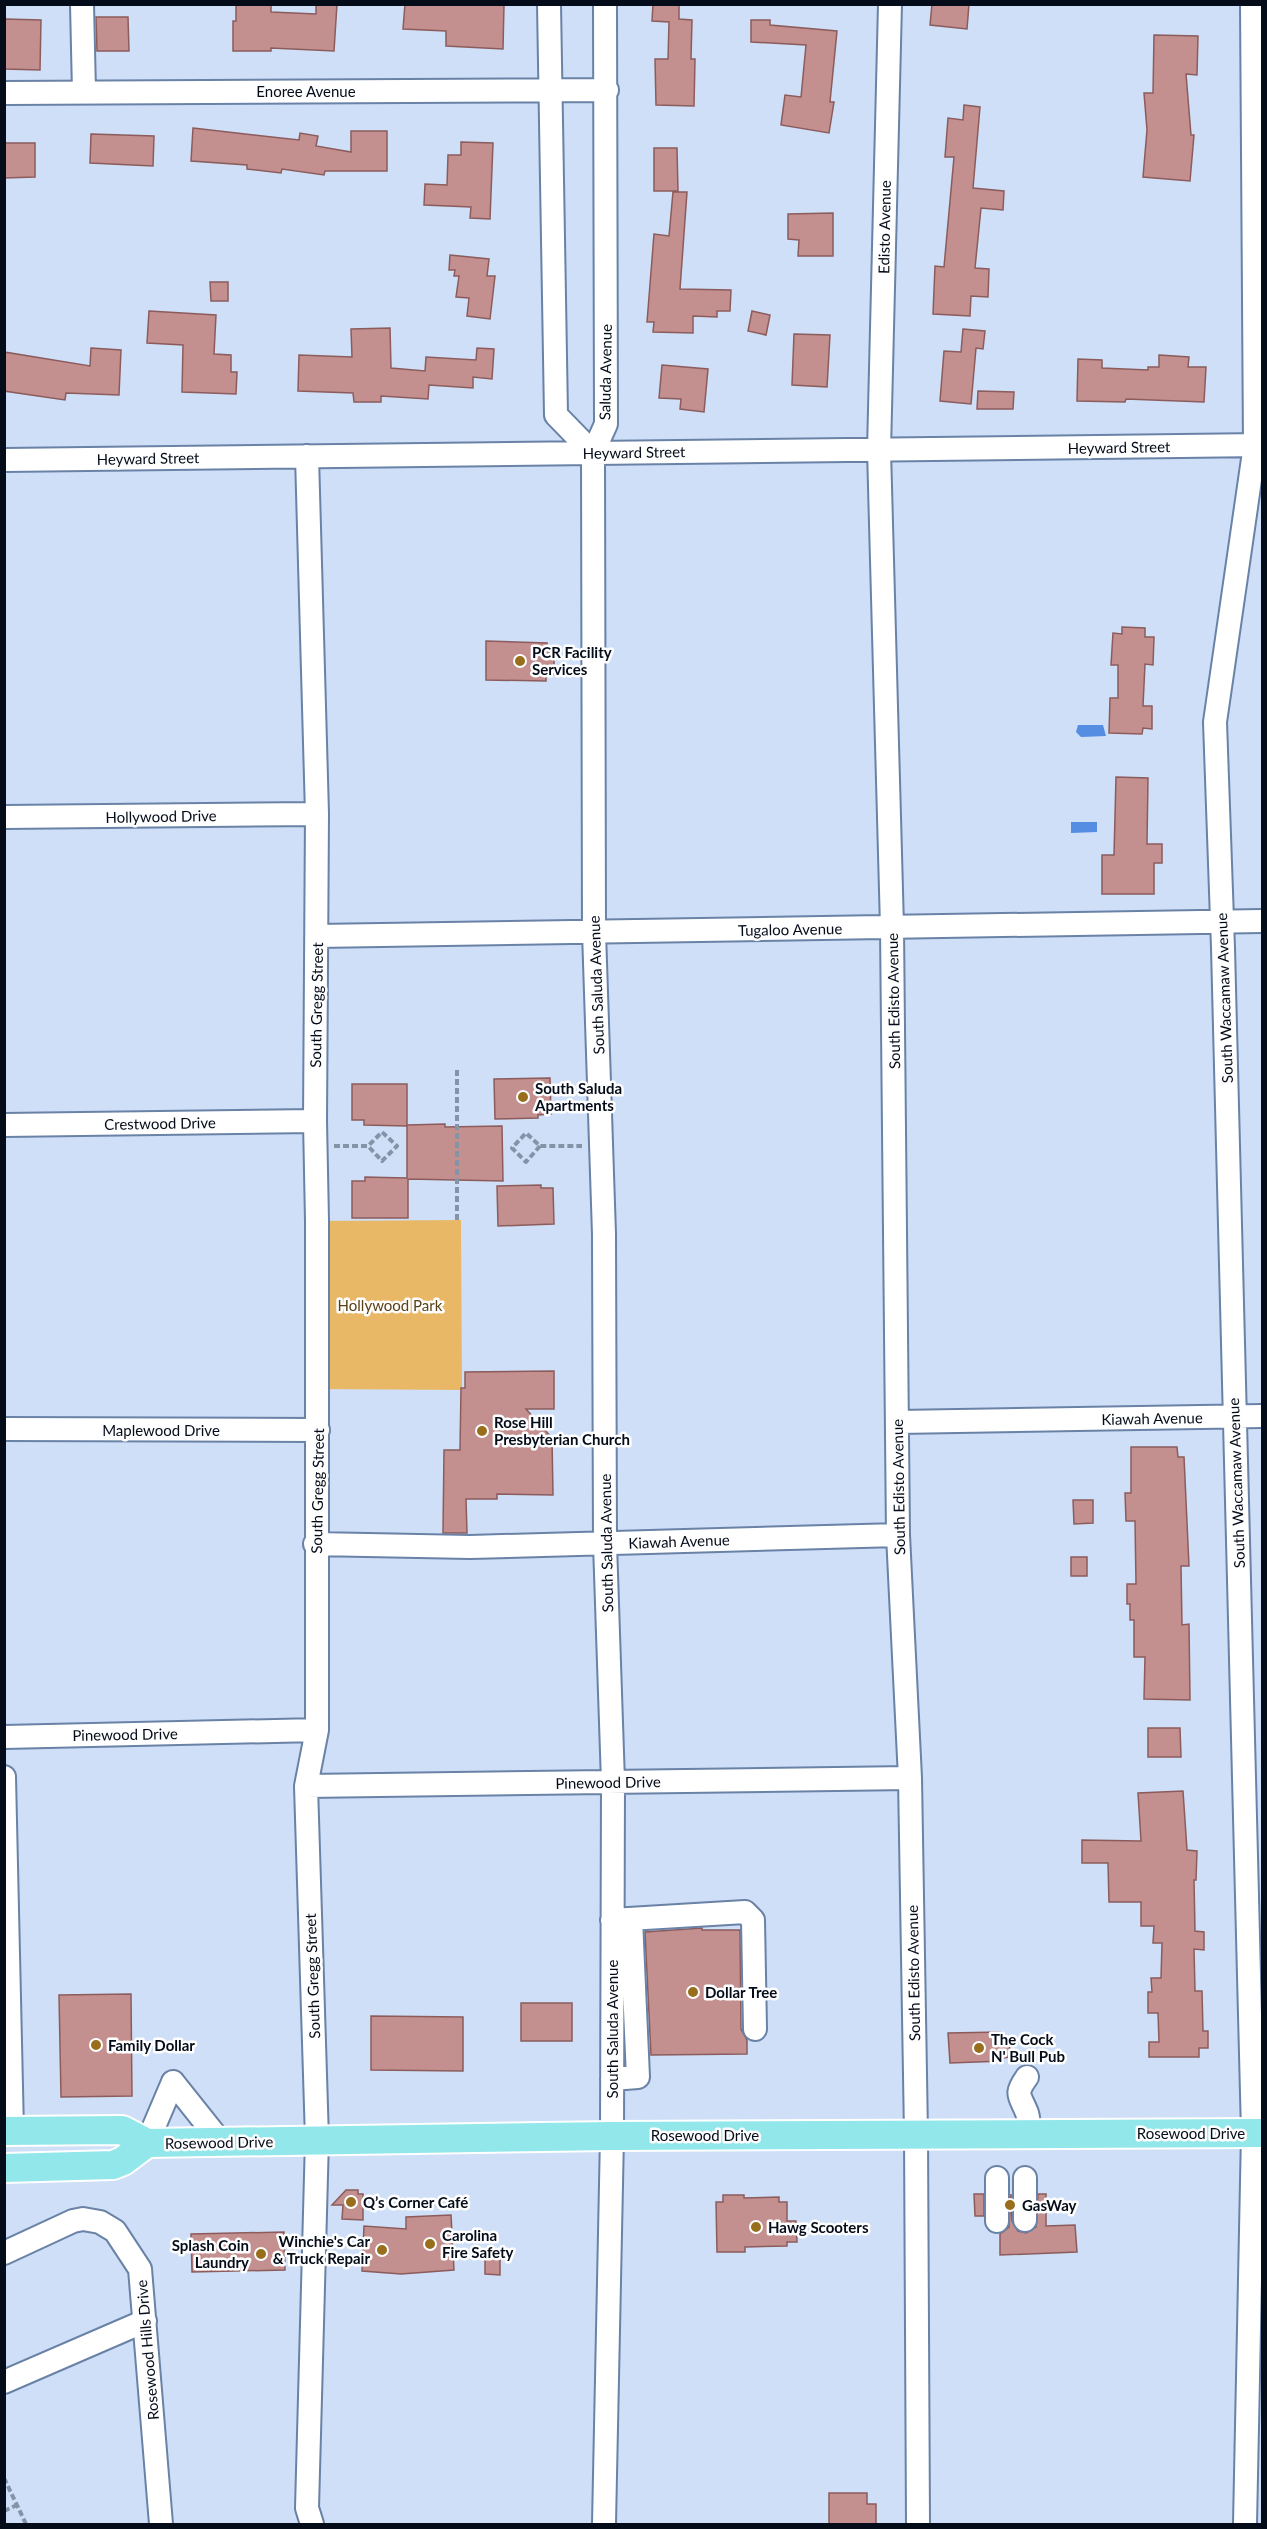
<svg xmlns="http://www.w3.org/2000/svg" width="1267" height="2529" viewBox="0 0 1267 2529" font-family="Lato,sans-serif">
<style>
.green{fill:#e9b866}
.water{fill:#558de3}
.building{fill:#c38f8f;stroke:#8c5c5d;stroke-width:1.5}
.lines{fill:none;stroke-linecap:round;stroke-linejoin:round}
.minor-casing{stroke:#6982a6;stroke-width:26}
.major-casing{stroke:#fff;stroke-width:32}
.path{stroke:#8593a7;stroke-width:4;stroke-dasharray:6 3;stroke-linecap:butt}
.minor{stroke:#fff;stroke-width:22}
.major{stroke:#92e7ea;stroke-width:28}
.poi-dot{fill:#986d1b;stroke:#fefefe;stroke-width:2}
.labels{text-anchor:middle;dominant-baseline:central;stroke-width:5;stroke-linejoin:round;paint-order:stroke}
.street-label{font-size:15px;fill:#050c19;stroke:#fefefe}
.poi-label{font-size:15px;font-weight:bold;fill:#050c19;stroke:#fefefe;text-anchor:start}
.park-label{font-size:15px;fill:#5a4115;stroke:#fefefe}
</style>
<rect width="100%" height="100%" fill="#cedff7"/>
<path class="green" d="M461 1220 462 1390 317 1389V1221Z"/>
<path class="water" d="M1078 725H1103L1106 736 1081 737 1076 732Z
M1071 822H1097V832L1071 833Z"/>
<path class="building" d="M236 4H271V12L316 14V4H337L334 51 271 48V51H233V21H236Z
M405 4 504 5 503 49 446 46V31L403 29Z
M653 4H679V19L692 20 691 59H695L694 106 656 105 655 59H668L669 22 652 21Z
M932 4H969L967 29 930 25Z
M96 17H128L129 51H97Z
M5 19 41 20 40 70 4 69Z
M751 20H770V25L837 31 830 102H834L829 133 781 125 785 95 801 97 806 45 751 42Z
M1154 35 1198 36 1197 75 1186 74 1191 135H1194L1190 181 1143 177 1147 130 1144 93H1153Z
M964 105 980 107 973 188 1004 191 1003 210 981 208 975 268 989 269 988 297 971 296 970 316 933 314 935 266 944 267 954 157H945L948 118 963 120Z
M193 128 299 140 300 133 318 136 316 146 351 152V131H387V171H325L324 175 282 169 281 173 247 169V165L191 161Z
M91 134 154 136 153 166 90 163Z
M461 142 493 143 490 219 470 218 471 207 424 205 425 184 447 185 448 155H461Z
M4 143H35V177L4 178Z
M654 148H677L678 191H654Z
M673 192H687L680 289 731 290 730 311H717V317L693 316V333L653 332 654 322H647L654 234 669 236Z
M833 213V256H798L799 240 788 239V214Z
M450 255 489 259 487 276H495L490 319 467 316 469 298 456 297 459 276H454L455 270H449Z
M210 282H228V301H211Z
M149 311 216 315 214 354 231 355V372H237L236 394 182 392 183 345 147 343Z
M752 311 770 315 766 335 748 331Z
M390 328 391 368 425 371 426 357 476 360 477 348 494 349 492 379 473 377V388L429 385 428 399 381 396V402H354L353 393 298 391 299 355 352 357 351 329Z
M963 329 985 331 983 349 976 348 971 404 940 401 944 351 961 352Z
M794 334 830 335 827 387 792 385Z
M91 348 121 350 119 395 66 393 65 400 4 391V352L90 366Z
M1159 355 1189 357 1188 367H1206L1204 402 1126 399 1125 402 1077 401 1078 359 1102 360V368L1148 370V367H1159Z
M662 365 708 369 704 412 680 409 681 399 659 398Z
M978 391 1014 392 1013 409H977Z
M1122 627 1145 628V637H1154L1153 665 1145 664 1143 706H1152V729L1143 728 1142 734 1109 733 1110 698H1118V665H1111L1113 633 1122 634Z
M486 641 547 643V648H554V675L546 674V681L486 680Z
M1116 777 1148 778 1147 844H1162V863H1154V894H1102V855H1114Z
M550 1078 551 1114 538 1115V1118L495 1119 494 1079Z
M352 1084H407V1125L445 1124V1127L502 1126 503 1181 408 1179V1218H352V1181H365V1177L407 1178V1126L364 1125V1120H352Z
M541 1185V1188H553L554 1224 498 1226 497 1186Z
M554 1371V1409H526L552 1438 553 1495 497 1494V1499H466L467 1533H443L444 1450H460L461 1388H465V1372Z
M1131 1447H1177L1178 1457H1184L1189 1566H1181L1182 1625 1189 1624 1190 1700 1144 1699 1145 1657H1134V1620H1130V1604H1127V1584H1136L1135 1521H1126L1125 1493H1131Z
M1073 1500H1093V1523L1074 1524Z
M1071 1557H1087V1576H1071Z
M1148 1728H1180L1181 1757H1148Z
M1183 1791 1187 1850 1197 1851 1196 1880H1194L1195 1931 1204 1932V1950L1194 1949 1195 1991H1202L1203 2031H1208V2048H1199V2057H1149V2042H1159L1158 2013H1148V1992H1152L1151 1978H1161L1162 1943H1153L1154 1926H1141V1902H1109L1108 1863H1082V1840L1141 1841 1138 1793Z
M702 1928V1930H740L741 2029 747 2040V2054L651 2055 645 1932Z
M131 1994 132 2096 61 2097 59 1995Z
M521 2003H572V2041H521Z
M371 2016 463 2017V2071L371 2070Z
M1001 2032 1002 2038 1009 2037 1010 2057 1003 2058V2061L950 2063 948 2033Z
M346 2190H358V2194H363V2220L342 2219 343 2205H332Z
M974 2194H984V2216H975Z
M1011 2194 1012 2221 1018 2231 1026 2233 1036 2227 1038 2194H1046V2226L1075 2225 1077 2252 1000 2255V2234L1009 2227Z
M723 2195H744V2198L779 2197V2202H787V2221H796L797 2242H787V2246L745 2247V2252H717L716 2202H723Z
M451 2215 454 2270 401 2274 362 2271 364 2226 406 2229V2217Z
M284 2232 285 2270 192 2272 191 2234Z
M485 2256 500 2257V2275L485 2274Z
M829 2493H867V2504H876V2524H829Z"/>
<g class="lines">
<defs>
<path id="minor" d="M82 4 84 92
M549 4 556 415 593 453
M890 4 879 450 892 927 898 1535 910 1778 916 2134 918 2524
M4 93 607 90
M307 456 317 814 315 1121 317 1221V1730L306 1786 317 2139 307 2508 312 2524
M4 460 1262 445
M4 817 317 814
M317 936 1262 921
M4 1125 315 1121
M898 1422 1262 1416
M4 1429 318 1430
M315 1544 470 1547 898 1535
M4 1737 317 1730
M4 1777 12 2131
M306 1786 910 1778
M612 1920 745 1912 753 1920 755 2029
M1027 2077C1014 2095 1020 2095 1027 2113 1029 2119 1029 2127 1029 2134
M612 2079 638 2077 631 1919
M173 2082 220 2141
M147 2143 173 2082
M997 2178V2221
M1025 2178V2220
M4 2253 73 2221 83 2219 100 2222 115 2231 140 2269 161 2524
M4 2382 145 2321
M604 2524 612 2136 613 1782 605 1544 604 1234 594 932 593 453 606 424 605 4
M1245 2524 1253 2133 1223 948 1215 722 1255 445 1252 4"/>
<path id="major" d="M4 2131 122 2130 147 2143 612 2136 1262 2133
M4 2168 113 2165 123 2161 147 2143"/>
</defs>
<use href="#minor" class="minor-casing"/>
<use href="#major" class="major-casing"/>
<path class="path" d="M334 1146H368L382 1132 397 1146 382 1161 368 1146
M540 1146 526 1162 512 1148 526 1133 540 1146H582
M457 1220V1067
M4 2478 26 2524
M4 2511 17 2505"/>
<use href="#minor" class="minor"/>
<use href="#major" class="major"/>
</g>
<g class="poi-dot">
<circle cx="520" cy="661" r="6"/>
<circle cx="523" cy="1097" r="6"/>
<circle cx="482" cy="1431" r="6"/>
<circle cx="693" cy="1992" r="6"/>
<circle cx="96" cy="2045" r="6"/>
<circle cx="979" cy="2048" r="6"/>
<circle cx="351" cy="2202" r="6"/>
<circle cx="1010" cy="2205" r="6"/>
<circle cx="756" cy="2227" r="6"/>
<circle cx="430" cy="2244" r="6"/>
<circle cx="382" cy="2250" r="6"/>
<circle cx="261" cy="2254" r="6"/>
</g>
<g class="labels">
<g class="street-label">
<text x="306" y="91">Enoree Avenue</text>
<text transform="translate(884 227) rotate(-89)">Edisto Avenue</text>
<text transform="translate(605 372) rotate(-89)">Saluda Avenue</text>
<text transform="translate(1119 447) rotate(-1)">Heyward Street</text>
<text transform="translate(634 452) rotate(-1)">Heyward Street</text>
<text transform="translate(148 458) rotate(-1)">Heyward Street</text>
<text transform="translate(161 816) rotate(-1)">Hollywood Drive</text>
<text transform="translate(790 929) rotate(-1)">Tugaloo Avenue</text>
<text transform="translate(596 985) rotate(-92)">South Saluda Avenue</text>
<text transform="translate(1224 998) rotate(-92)">South Waccamaw Avenue</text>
<text transform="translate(893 1001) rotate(-91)">South Edisto Avenue</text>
<text transform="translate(316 1005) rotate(-89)">South Gregg Street</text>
<text transform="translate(160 1123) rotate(-1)">Crestwood Drive</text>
<text transform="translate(1152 1418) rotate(-1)">Kiawah Avenue</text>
<text x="161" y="1430">Maplewood Drive</text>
<text transform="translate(1236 1483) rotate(-92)">South Waccamaw Avenue</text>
<text transform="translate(898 1487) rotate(-91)">South Edisto Avenue</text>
<text transform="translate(317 1491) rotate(-89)">South Gregg Street</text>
<text transform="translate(679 1541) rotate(-2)">Kiawah Avenue</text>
<text transform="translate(606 1543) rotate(-91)">South Saluda Avenue</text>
<text transform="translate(125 1734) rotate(-1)">Pinewood Drive</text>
<text transform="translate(608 1782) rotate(-1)">Pinewood Drive</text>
<text transform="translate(913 1973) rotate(-91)">South Edisto Avenue</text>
<text transform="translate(312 1976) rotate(-92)">South Gregg Street</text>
<text transform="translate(612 2029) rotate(-90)">South Saluda Avenue</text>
<text x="1191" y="2133">Rosewood Drive</text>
<text x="705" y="2135">Rosewood Drive</text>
<text transform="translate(219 2142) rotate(-1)">Rosewood Drive</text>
<text transform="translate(147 2350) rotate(-95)">Rosewood Hills Drive</text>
</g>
<g class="poi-label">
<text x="532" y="652">PCR Facility<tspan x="532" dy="17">Services</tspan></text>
<text x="535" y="1088">South Saluda<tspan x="535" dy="17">Apartments</tspan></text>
<text x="494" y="1422">Rose Hill<tspan x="494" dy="17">Presbyterian Church</tspan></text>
<text x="705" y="1992">Dollar Tree</text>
<text x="991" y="2039">The Cock<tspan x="991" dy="17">N' Bull Pub</tspan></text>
<text x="108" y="2045">Family Dollar</text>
<text x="363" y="2202">Q’s Corner Café</text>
<text x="1022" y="2205">GasWay</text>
<text x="768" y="2227">Hawg Scooters</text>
<text x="442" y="2235">Carolina<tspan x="442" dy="17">Fire Safety</tspan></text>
<text x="370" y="2241" text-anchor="end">Winchie's Car<tspan x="370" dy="17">&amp; Truck Repair</tspan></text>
<text x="249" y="2245" text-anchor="end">Splash Coin<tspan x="249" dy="17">Laundry</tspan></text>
</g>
<g class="park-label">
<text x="390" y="1305">Hollywood Park</text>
</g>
</g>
<rect width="1267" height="2529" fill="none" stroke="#050c19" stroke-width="12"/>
</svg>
